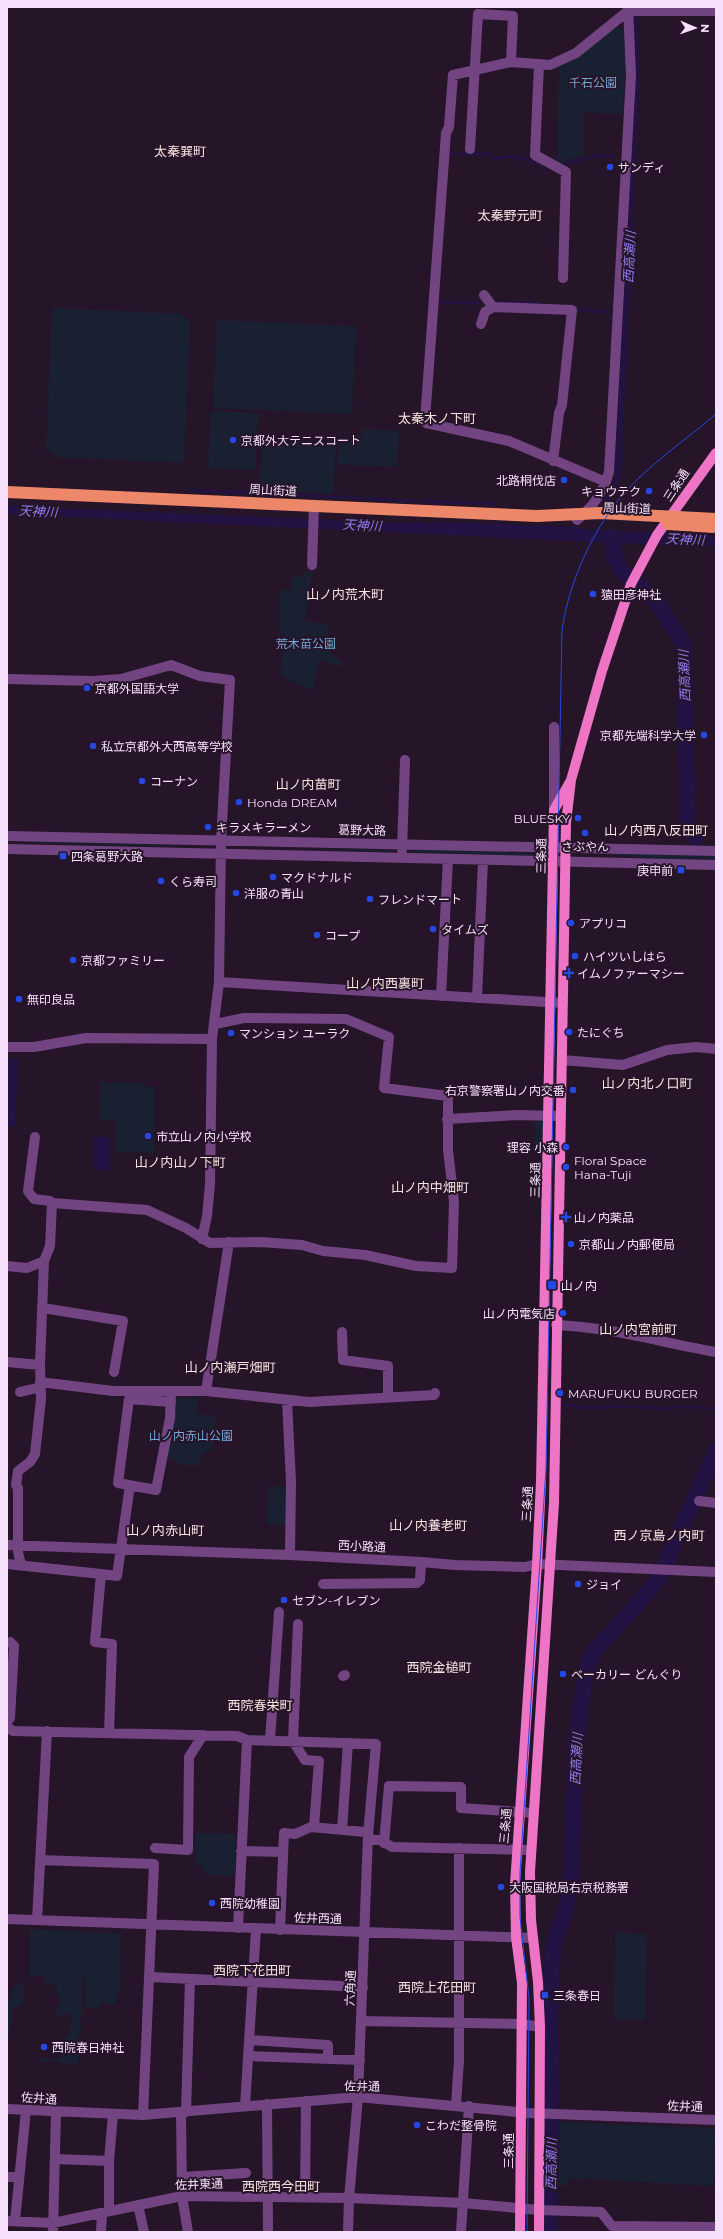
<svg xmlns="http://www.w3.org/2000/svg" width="723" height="2239" viewBox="0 0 723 2239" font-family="Montserrat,'Noto Sans JP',sans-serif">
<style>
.green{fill:#182032}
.water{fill:#231244}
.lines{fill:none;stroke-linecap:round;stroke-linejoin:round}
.stream{stroke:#231244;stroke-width:2.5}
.river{stroke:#231244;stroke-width:16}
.minor{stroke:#724582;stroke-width:10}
.major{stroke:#ee74c5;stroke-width:10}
.highway{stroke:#ed8769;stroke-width:12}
.tram{stroke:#2348e4;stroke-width:1}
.poi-dot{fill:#2348e4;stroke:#261429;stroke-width:1.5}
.labels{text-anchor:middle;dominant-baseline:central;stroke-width:4;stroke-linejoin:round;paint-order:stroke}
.park-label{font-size:12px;fill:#73a7d4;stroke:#261429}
.poi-label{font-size:12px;fill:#f6e0fb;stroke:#261429;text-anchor:start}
.street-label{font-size:12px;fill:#f6e0fb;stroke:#261429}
.neighbourhood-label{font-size:13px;fill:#fbe3e1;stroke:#261429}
.water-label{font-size:13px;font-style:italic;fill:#8e7aef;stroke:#261429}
</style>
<rect width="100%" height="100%" fill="#261429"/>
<path class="green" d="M617 27 624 29 626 61 623 114 583 112V156L564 161 561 164 557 162 559 66 579 55Z
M52 308 181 314 190 322 184 463 56 457 46 449Z
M217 320 356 326 352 414 213 408Z
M211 411 258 413 255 470 208 468Z
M363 429 399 431 397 467 337 464 339 441 351 442 352 436H363Z
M262 439 336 442 333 494 260 490Z
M303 572H313L305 621 329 625 328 649 341 663V666L318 660 314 690 290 681 280 674 285 635 280 633 279 590H291L292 578 300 576Z
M7 840 139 843 198 847 40 843Z
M276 848 392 850 393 851 392 852Z
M460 849 532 854 533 856 409 852 411 850Z
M582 852 716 856V862L675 861Z
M101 1082 144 1083 146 1087H155L154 1153 116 1151 115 1120 100 1119Z
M535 1120H544L543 1142H540L539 1145H532L533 1141H535Z
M175 1398H198L197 1414 216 1416 212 1451 206 1452 201 1456V1465H184L165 1456Z
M269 1487H286V1497H288V1525L267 1524Z
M196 1833 236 1834 235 1876 208 1875 195 1859Z
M30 1929 121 1934 120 1992H117L116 2005 99 2004V2008L86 2007 85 1977 29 1976Z
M615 1933 647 1934 645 2020 614 2019Z
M50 1976 83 1978 82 2002 84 2006 80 2017 82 2025 76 2048 79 2056 78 2064 36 2060V2058L60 2059 62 2044 66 2041 65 2035H70L71 2014H64V2016L60 2015 59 2020 56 2019 58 2015H56V2009H54L61 2002 59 1996 54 1992V1989L57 1988V1984L53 1981V1985L45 1984V1978Z
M20 1982 24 1986 23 2004 12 2009 10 2034 7 2036V2002H11L12 1987H16Z
M555 2122 712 2128 715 2132 714 2186 569 2178 568 2185H550L551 2126Z"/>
<path class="water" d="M633 7H637L640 65 621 475 615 493 606 505 601 500 610 491 615 475 636 65Z
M7 506 400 523 427 522V525L438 522 578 527 587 530 694 534 698 536 716 537V545L704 547 7 514Z
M7 1058 18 1059 15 1126H7Z
M94 1137H110V1170L94 1169Z"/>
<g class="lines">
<path class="stream" d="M450 154H491L496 159C514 154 531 159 545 170
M564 164 591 157 615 155
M436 302 481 303
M496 302 540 303
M580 310 611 312
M192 490 417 501
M425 501 494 504
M563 1404 587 1408 620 1406 666 1409 682 1406 716 1409"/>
<path class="river" d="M612 537 614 555 618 565 625 574 653 597 685 646 687 823 692 835 696 838
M551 2103 550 1985 554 1943 565 1912 571 1888 576 1744 586 1668 593 1653 657 1582 716 1451
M550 2206 551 2122
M549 2232V2215"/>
<path class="minor" d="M539 64 535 155 566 172 563 278
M470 149 478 14 513 16 511 62
M484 295 493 307
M481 324 485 312 493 307 572 310 562 405 559 413 553 461
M606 482 509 441 426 423 425 420 446 133 449 127 453 75 511 62 550 65 576 53 628 11H716
M577 520C592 508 604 491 609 472L631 75 628 7
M312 565 314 506
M7 679 93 681 121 679 171 665 200 676 230 680 221 841 219 982 212 1039 210 1184 207 1216 202 1239
M554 727V810
M7 836 716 851
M7 849 716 865
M402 850 405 760
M219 982 563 1003
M441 996 448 859
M477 998 483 860
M7 1047H34L86 1038 212 1039
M562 1060 623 1065 667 1050 696 1047 716 1049
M447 1119 517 1115 560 1116
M35 1137 28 1191 34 1199 50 1201 52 1203
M7 1266 27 1268 44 1261
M43 1308 123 1321 114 1372
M556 1325C611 1327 663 1343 716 1352
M342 1332 343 1360 388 1366V1397
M7 1362 40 1365
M40 1382 113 1391H206L309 1402 434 1395 435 1393
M206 1391 229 1242
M20 1392 41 1387
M287 1401 291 1481 290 1555
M171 1402 129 1399 118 1483 156 1490 170 1418 171 1392
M699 1501 716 1503
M7 1545 290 1555 421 1562 455 1565 525 1567 537 1564 716 1572
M7 1564 101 1574 95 1642 112 1644 109 1733
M21 1565 18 1552V1488L16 1485 18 1471 30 1462 35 1454 41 1399 40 1365 44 1261 50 1246 52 1203 147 1210 186 1228 210 1243 261 1242 302 1245 323 1251 365 1255 416 1266 452 1268 454 1202 448 1150V1096L384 1088 389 1037 346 1019 244 1018 215 1024
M101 1574 117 1576 130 1485
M323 1584 417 1583 420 1580 421 1562
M298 1624 293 1741 305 1760 319 1761 314 1827
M343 1676 345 1675
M7 1722 10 1718 14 1646 10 1642
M7 1727 13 1731 237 1736 247 1740 376 1744 368 1835 358 2097 349 2198 348 2232
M270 1740 279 1612
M342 1830 348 1743
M384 1843 389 1786 461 1787V1808L534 1813
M155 1848 188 1850 189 1757 203 1735
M241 1851 283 1852
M40 1860 154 1864 143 2115
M7 1919 533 1938
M37 1920 47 1731
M238 1928 247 1740
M280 1930 284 1833 295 1834 311 1827 365 1832 372 1840H381L392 1847 531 1850
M150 1977 363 1987
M361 2021 522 2024 540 2027
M249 2040 328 2045V2059
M248 2056 360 2060
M267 2104 268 2232
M456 2105 459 2060V1848
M245 2106 256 1929
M7 2109 143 2115 358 2097 528 2113 716 2120
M181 2112 182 2196 188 2232
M186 2112 190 1979
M55 2159 109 2161
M7 2177H18
M182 2177 246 2173
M305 2197 306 2101
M138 2205 144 2232
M109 2211V2161L113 2114
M7 2221 53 2223 182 2196 349 2198 463 2203 539 2210 601 2212 612 2226 716 2227
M15 2221 26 2110
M53 2232 56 2112
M101 2232 102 2213
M461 2232 469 2106"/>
<path class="major" d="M520 2232 522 1983 516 1937 515 1884 537 1564 541 1481 554 810 570 782
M539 2232 540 2027 538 1982 531 1920 530 1872 554 1503 566 823 571 780 602 671 631 584 657 535 716 453"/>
<path class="highway" d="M7 492 537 516 601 513 716 519
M668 524 713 527"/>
<path class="tram" d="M527 2232 529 1998 520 1917V1872L546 1468 562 630C569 581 594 526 628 489 654 461 687 439 716 414"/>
</g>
<g class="poi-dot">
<circle cx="610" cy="167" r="4"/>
<circle cx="233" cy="440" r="4"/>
<circle cx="564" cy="480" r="4"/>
<circle cx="649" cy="491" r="4"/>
<circle cx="593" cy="594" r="4"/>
<circle cx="87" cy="688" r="4"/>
<circle cx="704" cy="735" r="4"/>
<circle cx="93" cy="746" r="4"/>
<circle cx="142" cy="781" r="4"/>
<circle cx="239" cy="802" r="4"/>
<circle cx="578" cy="818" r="4"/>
<circle cx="208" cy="827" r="4"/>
<circle cx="585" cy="833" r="4"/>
<rect x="59" y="852" width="8" height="8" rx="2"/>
<rect x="677" y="866" width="8" height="8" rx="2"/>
<circle cx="273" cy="877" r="4"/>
<circle cx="161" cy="881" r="4"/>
<circle cx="236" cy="893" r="4"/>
<circle cx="370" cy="899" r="4"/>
<circle cx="571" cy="923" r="4"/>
<circle cx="433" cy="929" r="4"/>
<circle cx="317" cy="935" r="4"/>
<circle cx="575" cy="956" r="4"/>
<circle cx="73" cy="960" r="4"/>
<path d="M567 967h4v4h4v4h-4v4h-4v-4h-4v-4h4z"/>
<circle cx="19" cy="999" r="4"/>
<circle cx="569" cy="1032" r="4"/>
<circle cx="231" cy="1033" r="4"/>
<circle cx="573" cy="1090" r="4"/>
<circle cx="148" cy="1136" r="4"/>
<circle cx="566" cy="1147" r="4"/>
<circle cx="566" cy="1167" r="4"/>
<path d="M564 1211h4v4h4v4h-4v4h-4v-4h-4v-4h4z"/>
<circle cx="571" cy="1244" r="4"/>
<rect x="547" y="1280" width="10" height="10" rx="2"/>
<circle cx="563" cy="1313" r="4"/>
<circle cx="560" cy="1393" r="4"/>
<circle cx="578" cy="1584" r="4"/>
<circle cx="284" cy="1600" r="4"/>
<circle cx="563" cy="1674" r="4"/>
<circle cx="501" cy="1887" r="4"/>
<circle cx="212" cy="1903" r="4"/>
<rect x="541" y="1991" width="8" height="8" rx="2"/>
<circle cx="44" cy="2047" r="4"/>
<circle cx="417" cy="2125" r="4"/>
</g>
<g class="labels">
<g class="park-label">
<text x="593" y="82">千石公園</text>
<text x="306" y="643">荒木苗公園</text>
<text x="191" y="1435">山ノ内赤山公園</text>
</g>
<g class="poi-label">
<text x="618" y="167">サンディ</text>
<text x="241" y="440">京都外大テニスコート</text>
<text x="556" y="480" text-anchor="end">北路桐伐店</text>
<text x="641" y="491" text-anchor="end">キョウテク</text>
<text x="601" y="594">猿田彦神社</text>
<text x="95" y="688">京都外国語大学</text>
<text x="696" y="735" text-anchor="end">京都先端科学大学</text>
<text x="101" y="746">私立京都外大西高等学校</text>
<text x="150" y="781">コーナン</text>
<text x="247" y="802">Honda DREAM</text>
<text x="570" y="818" text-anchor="end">BLUESKY</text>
<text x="216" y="827">キラメキラーメン</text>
<text x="585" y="846" text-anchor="middle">さぶやん</text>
<text x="71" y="856">四条葛野大路</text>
<text x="673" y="870" text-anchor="end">庚申前</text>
<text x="281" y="877">マクドナルド</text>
<text x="169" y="881">くら寿司</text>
<text x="244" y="893">洋服の青山</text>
<text x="378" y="899">フレンドマート</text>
<text x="579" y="923">アプリコ</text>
<text x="441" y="929">タイムズ</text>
<text x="325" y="935">コープ</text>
<text x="583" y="956">ハイツいしはら</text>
<text x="81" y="960">京都ファミリー</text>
<text x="577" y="973">イムノファーマシー</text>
<text x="27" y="999">無印良品</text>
<text x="577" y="1032">たにぐち</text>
<text x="239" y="1033">マンション ユーラク</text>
<text x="565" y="1090" text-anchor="end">右京警察署山ノ内交番</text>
<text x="156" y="1136">市立山ノ内小学校</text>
<text x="558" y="1147" text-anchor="end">理容 小森</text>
<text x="574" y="1160">Floral Space<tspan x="574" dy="14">Hana-Tuji</tspan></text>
<text x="574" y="1217">山ノ内薬品</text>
<text x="579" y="1244">京都山ノ内郵便局</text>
<text x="561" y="1285">山ノ内</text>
<text x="555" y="1313" text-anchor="end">山ノ内電気店</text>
<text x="568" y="1393">MARUFUKU BURGER</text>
<text x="586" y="1584">ジョイ</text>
<text x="292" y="1600">セブン-イレブン</text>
<text x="571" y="1674">ベーカリー どんぐり</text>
<text x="509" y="1887">大阪国税局右京税務署</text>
<text x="220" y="1903">西院幼稚園</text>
<text x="553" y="1995">三条春日</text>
<text x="52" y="2047">西院春日神社</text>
<text x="425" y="2125">こわだ整骨院</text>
</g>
<g class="street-label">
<text transform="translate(676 485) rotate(-57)">三条通</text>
<text transform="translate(273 490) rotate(3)">周山街道</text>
<text transform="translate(627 508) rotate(2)">周山街道</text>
<text transform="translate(362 830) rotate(1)">葛野大路</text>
<text transform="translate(541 856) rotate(-89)">三条通</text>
<text transform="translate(535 1180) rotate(-89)">三条通</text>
<text transform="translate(527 1504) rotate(-87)">三条通</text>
<text transform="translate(362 1546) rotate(3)">西小路通</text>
<text transform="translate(505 1826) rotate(-85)">三条通</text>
<text transform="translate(318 1918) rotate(2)">佐井西通</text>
<text transform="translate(350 1988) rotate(-88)">六角通</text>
<text transform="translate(362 2086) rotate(1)">佐井通</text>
<text transform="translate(39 2098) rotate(4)">佐井通</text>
<text transform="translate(685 2106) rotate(2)">佐井通</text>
<text transform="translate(508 2151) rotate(-90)">三条通</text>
<text transform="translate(199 2184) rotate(-2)">佐井東通</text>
</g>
<g class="neighbourhood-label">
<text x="180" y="151">太秦巽町</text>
<text x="510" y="215">太秦野元町</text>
<text x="437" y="418">太秦木ノ下町</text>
<text x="345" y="594">山ノ内荒木町</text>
<text x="308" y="784">山ノ内苗町</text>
<text x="656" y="830">山ノ内西八反田町</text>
<text x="385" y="983">山ノ内西裏町</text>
<text x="647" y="1083">山ノ内北ノ口町</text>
<text x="180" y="1162">山ノ内山ノ下町</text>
<text x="430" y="1187">山ノ内中畑町</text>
<text x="638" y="1329">山ノ内宮前町</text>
<text x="230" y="1367">山ノ内瀬戸畑町</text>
<text x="428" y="1525">山ノ内養老町</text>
<text x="165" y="1530">山ノ内赤山町</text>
<text x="659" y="1535">西ノ京島ノ内町</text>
<text x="439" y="1667">西院金槌町</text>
<text x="260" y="1705">西院春栄町</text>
<text x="252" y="1970">西院下花田町</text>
<text x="437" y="1987">西院上花田町</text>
<text x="281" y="2186">西院西今田町</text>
</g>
<g class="water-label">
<text transform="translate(629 257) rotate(-87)">西高瀬川</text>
<text transform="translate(38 511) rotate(3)">天神川</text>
<text transform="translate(362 525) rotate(3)">天神川</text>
<text transform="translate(685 539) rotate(3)">天神川</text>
<text transform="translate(684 676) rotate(-92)">西高瀬川</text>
<text transform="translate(576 1759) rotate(-87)">西高瀬川</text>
<text transform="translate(551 2164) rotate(-89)">西高瀬川</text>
</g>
</g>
<rect width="723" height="2239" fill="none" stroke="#f6e0fb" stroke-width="16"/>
<g transform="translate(695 28) rotate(92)" stroke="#261429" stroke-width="3" paint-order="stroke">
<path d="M0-3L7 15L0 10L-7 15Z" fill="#f6e0fb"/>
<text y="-6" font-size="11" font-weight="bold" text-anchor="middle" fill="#f6e0fb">N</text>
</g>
</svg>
